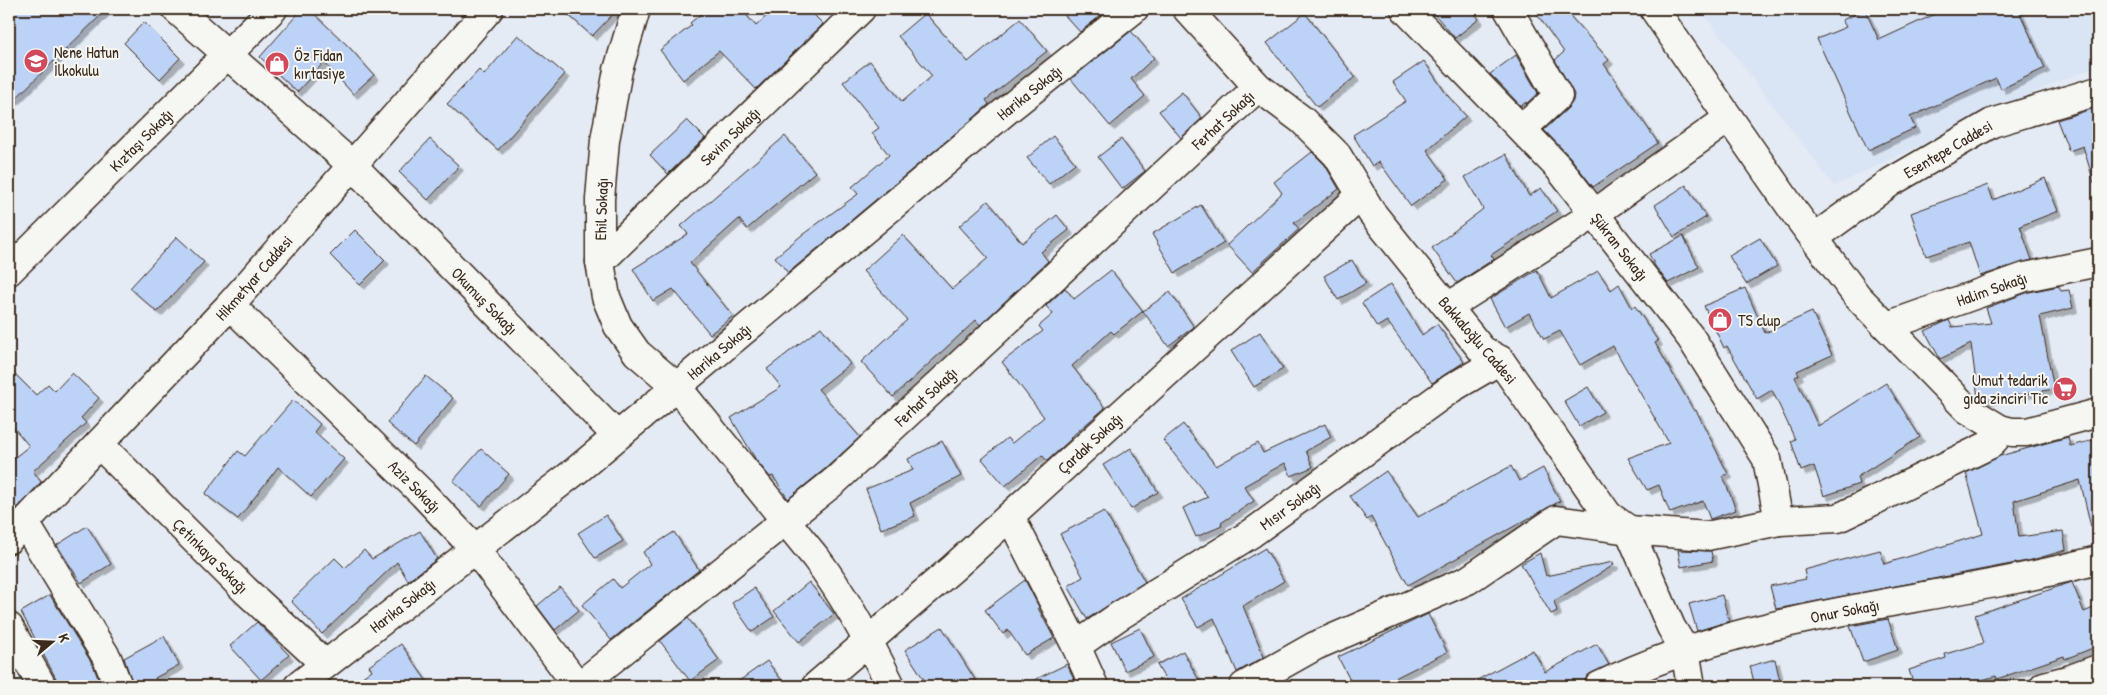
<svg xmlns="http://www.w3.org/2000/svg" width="2107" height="695" viewBox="0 0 2107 695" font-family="'Patrick Hand',sans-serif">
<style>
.built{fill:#d9e4f5}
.building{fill:#bdd2f7;stroke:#3b2a1e;filter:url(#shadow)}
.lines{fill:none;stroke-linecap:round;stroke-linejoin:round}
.street-casing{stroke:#3b2a1e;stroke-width:31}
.secondary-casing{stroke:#3b2a1e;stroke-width:31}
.street{stroke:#f6f6f2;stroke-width:28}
.secondary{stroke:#f6f6f2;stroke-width:28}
.labels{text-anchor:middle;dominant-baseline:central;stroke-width:4;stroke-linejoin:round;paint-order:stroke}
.poi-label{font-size:16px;fill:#3b2a1e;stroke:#f6f6f2;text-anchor:start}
.street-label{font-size:16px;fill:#3b2a1e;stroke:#f6f6f2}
</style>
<defs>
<filter id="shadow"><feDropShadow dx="4.5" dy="4.5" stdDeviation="0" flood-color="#0004"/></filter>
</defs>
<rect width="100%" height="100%" fill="#e5ebf4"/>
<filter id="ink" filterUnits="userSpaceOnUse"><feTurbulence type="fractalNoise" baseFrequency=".02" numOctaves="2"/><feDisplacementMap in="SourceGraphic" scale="10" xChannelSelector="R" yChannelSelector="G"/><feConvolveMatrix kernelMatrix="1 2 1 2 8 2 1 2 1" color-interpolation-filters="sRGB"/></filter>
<g filter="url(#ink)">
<path class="built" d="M9 9H118L9 113Z
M1700 9H2098V66L2059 81 1834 186Z"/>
<path class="building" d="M9 9H107L9 105Z
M302 9H309L349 47 374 75 353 94 324 62 297 92 260 57Z
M562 9H618L592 36Z
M707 9H741L756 26 774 9H808L823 24 756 89 719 51 683 80 660 50 692 25 690 23Z
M1059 9H1109L1080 32Z
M1430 9H1471L1479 19 1455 38Z
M1533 9H1564L1609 60 1604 64 1658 143 1593 187 1570 157 1544 130 1569 107 1573 101 1574 94 1555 60 1564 52Z
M1946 9H2018L2045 68 2001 89 1996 78 1910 117 1915 128 1868 150 1817 39 1846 27 1842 20 1865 10 1879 40Z
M925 13 968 62 1020 19 1047 51 986 100 989 104 975 117 788 273 775 257 802 235 858 194 852 187 889 155 872 133 879 128 843 82 870 61 902 102 932 76 898 36Z
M1305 13 1355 77 1317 107 1267 43Z
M144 22 180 58 160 79 124 43Z
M1131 31 1154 58 1131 79 1145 96 1110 126 1071 79Z
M518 35 565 74 498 150 447 104 479 70 484 75Z
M1516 55 1538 93 1526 104V102L1521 106 1490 74Z
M1424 61 1447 95 1466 116 1427 150 1448 179 1411 206 1379 162 1372 166 1353 135 1406 101 1393 82Z
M1182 92 1202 118 1181 138 1159 111Z
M2098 107V182L2094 183 2083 146 2069 151 2057 120Z
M687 120 705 138 668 174 650 155Z
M785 136 815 172 747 229 739 219 690 263 733 316 710 334 673 289 653 301 633 269 688 234 681 226Z
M1053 136 1075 163 1049 184 1027 158Z
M430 139 459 166 428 200 399 172Z
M1121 139 1145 171 1122 189 1098 157Z
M1312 152 1325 165 1339 189 1294 223 1299 229 1252 272 1227 245 1282 193 1274 182Z
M1506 154 1529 196 1541 188 1557 211 1491 255 1494 259 1457 283 1432 248 1483 209 1465 177Z
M2045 178 2058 211 2020 226 2032 260 1980 276 1969 242 1926 256 1911 213 1988 185 1993 200Z
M1686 185 1706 217 1674 237 1655 205Z
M988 201 1022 243 1057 215 1069 230 1041 252 1048 261 980 325 976 320 893 397 861 362 907 320 863 271 903 235 952 289 988 258 959 226Z
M1201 205 1224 243 1175 273 1152 234Z
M355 230 385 260 360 285 330 255Z
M1683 236 1699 267 1668 283 1655 266 1649 254Z
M177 237 204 262 157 312 130 288Z
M1760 238 1777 266 1746 284 1729 256Z
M1352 260 1366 283 1338 300 1324 276Z
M1111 270 1143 311 1114 334 1111 331 1072 366 1105 408 1070 438 1071 439 1047 461 1042 455 1005 486 982 459 1007 438 1012 443 1044 417 1002 362 1043 331 1039 326 1053 314 1046 306 1065 288 1074 299Z
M1537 270 1551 298 1598 271 1611 290 1619 284 1632 308 1635 306 1658 341 1655 343 1694 411 1696 410 1728 474 1723 476 1736 510 1710 519 1703 501 1670 513 1659 485 1647 490 1628 458 1669 443 1613 346 1580 365 1560 331 1544 339 1529 313 1505 327 1490 299Z
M1391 284 1422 335 1437 324 1464 362 1432 383 1387 321 1377 327 1362 303Z
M2059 286 2061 291 2069 290 2073 308 2040 316 2054 389 1984 401 1978 398 1971 344 1940 359 1925 331 1949 320 1952 327 1991 323 1986 308 2029 292Z
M1745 288 1765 333 1812 312 1832 355 1797 371 1799 375 1795 377 1818 426 1886 383 1920 437 1857 477 1859 484 1824 496 1814 466 1801 471 1791 441 1795 439 1772 390 1757 399 1727 346 1724 348 1704 306Z
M1170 292 1194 327 1168 346 1143 311Z
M821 327 850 364 818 389 860 437 826 468 788 499 773 476 770 477 756 460 731 418 781 387 767 369Z
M1260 332 1283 369 1254 387 1231 351Z
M9 368 36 395 48 384 55 391 72 373 99 398 81 418 86 423 33 471 41 482 16 509 9 499V462L29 446 9 422Z
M426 376 453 398 414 446 387 423Z
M1588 387 1603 412 1579 426 1564 401Z
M293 400 320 424 314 432 344 459 311 497 278 467 238 519 205 494 238 451 245 456Z
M1183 424 1216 466 1258 443 1263 453 1325 424 1331 437 1306 451 1313 467 1291 476 1285 463 1244 486 1254 501 1221 523 1222 526 1196 537 1183 508 1208 497 1163 440Z
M2068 437 2070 446 2098 439V526L2091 527 2080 480 2014 501 2019 537 2063 531 2066 550 2032 560 1776 609 1770 586 1806 579 1804 570 1880 550 1884 564 1983 534 1966 473 2000 456Z
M942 441 961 476 910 503 915 516 881 529 866 489 913 470 908 459Z
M1131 448 1158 492 1131 509 1103 465Z
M481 449 509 474 481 506 453 481Z
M1511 466 1519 481 1543 468 1560 501 1408 585 1371 517 1367 520 1350 496 1386 471 1418 517Z
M1104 511 1145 582 1087 619 1068 586 1083 577 1060 534Z
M606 515 623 541 595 558 578 533Z
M87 526 111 564 81 583 57 545Z
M420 531 437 559 408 581 397 562 322 634 291 601 335 558 345 568 364 550 372 559Z
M674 532 699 570 611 640 582 605 613 579 620 588 650 564 643 552Z
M1265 548 1284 581 1243 606 1264 657 1237 672 1214 618 1198 627 1181 599Z
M1678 550 1711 551 1713 561 1681 567Z
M1540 553 1546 576 1613 562 1614 565 1554 601 1557 611 1551 614 1521 564Z
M1025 580 1039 607 1038 608 1054 638 1025 655 1008 630 1003 634 985 610Z
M809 582 834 614 799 642 774 611Z
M2072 582 2084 612 2098 606V646L2065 659 2064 656 1997 679 1996 676 1961 686H1914L1909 670 1946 658 1945 654 1984 643 1975 615Z
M560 587 579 610 555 630 537 606Z
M754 588 774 617 752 632 732 603Z
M50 595 93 665 101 686H60L21 612Z
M1722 595 1729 621 1697 631 1689 604Z
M1428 614 1447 652 1379 686H1353L1338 657Z
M688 618 719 660 690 681 660 641Z
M1888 619 1898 650 1863 662 1850 626Z
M257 622 289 655 261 680 230 646Z
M942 627 979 686H928L905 650Z
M1140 628 1154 657 1125 671 1111 642Z
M164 636 179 665 155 678 158 686H133L124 658Z
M401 644 430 686H350L372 670 369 666Z
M1597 644 1609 665 1587 676 1584 686H1466L1533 650 1545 672Z
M1183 651 1202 686H1169L1157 665Z
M1775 659 1781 686H1755L1750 666Z
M767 661 786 686H732Z
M1067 664 1077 686H1022Z"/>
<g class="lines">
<defs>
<g id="street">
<path id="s1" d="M176 9 352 165 617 436"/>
<path d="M636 9 618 70 605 140 600 199V262L606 297 618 326 637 353 676 386 816 558C846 598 869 641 891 686"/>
<path d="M1187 9 1258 87 1302 120 1337 155 1372 213 1482 350 1500 360 1608 515 1629 530 1671 627 1685 650 1691 686"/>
<path id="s2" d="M1405 9 1558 167 1691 338 1767 459 1779 521"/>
<path d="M1508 9 1558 96 1522 129"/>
<path d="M1654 9 1729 118"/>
<path id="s3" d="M1814 238 1891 182 1992 123 2098 91"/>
<path id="s4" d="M600 262 861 9"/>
<path id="s5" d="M9 271 273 9"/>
<path id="s6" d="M230 305 423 494 475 549 578 686"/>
<path d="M1448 307 1594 214 1729 118 1795 213 1857 296 1967 409 2000 429 2012 432H2027L2098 413"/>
<path id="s7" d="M1887 326 2025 277 2098 262"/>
<path id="s8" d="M99 444 245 590 325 664"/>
<path d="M1010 516 1076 646 1094 686"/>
<path d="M25 523 107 658 118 686"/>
<path id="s9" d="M9 539 230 305 489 9"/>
<path d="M9 627 42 686"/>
<path id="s10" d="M1076 646 1119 616 1252 533 1452 388 1500 360"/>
<path id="s11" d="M298 686 577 470 1007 110 1134 9"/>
<path id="s12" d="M579 686 836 480 1258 87"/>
<path id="s13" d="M816 686 953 568 1360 196"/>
<path d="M1244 686 1315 646 1468 580 1556 520 1629 530 1707 536 1779 521 1838 518 1989 445 1995 439 2000 429"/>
<path id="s14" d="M1599 686C1755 609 1932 604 2098 560"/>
</g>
<path id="secondary" d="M2044 686 2071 679 2098 669"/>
</defs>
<use href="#street" class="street-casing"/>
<use href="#secondary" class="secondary-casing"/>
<use href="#street" class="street"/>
<use href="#secondary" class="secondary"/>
</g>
</g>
<defs>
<symbol id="school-disc" viewBox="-11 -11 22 22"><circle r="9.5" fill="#d1495b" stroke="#f6f6f2"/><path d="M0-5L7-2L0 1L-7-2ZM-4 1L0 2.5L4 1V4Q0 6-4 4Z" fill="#fff"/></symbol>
<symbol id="shop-disc" viewBox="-11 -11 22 22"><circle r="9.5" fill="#d1495b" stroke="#f6f6f2"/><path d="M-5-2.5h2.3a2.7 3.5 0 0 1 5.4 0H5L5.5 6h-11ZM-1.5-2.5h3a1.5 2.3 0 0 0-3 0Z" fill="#fff"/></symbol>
<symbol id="supermarket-disc" viewBox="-11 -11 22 22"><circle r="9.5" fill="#d1495b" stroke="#f6f6f2"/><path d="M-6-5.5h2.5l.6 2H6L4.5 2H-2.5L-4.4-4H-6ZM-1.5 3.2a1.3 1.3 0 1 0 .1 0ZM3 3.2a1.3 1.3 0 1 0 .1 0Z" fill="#fff"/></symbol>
</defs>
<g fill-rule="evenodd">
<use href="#school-disc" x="22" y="47" width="28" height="28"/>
<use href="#shop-disc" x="263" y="50" width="28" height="28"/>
<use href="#shop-disc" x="1706" y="306" width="28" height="28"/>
<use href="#supermarket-disc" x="2051" y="375" width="28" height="28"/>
</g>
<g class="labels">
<g class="poi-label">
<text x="54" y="52">Nene Hatun<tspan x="54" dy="18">İlkokulu</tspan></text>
<text x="294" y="55">Öz Fidan<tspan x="294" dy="18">kırtasiye</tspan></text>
<text x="1738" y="320">TS clup</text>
<text x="2048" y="380" text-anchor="end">Umut tedarik<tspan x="2048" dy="18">gıda zinciri Tic</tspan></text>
</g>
<g class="street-label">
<text stroke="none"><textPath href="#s11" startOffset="942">Harika Sokağı</textPath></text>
<text stroke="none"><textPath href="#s12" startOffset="858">Ferhat Sokağı</textPath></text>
<text stroke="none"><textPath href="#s4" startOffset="181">Sevim Sokağı</textPath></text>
<text stroke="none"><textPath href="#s5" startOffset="186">Kıztaşı Sokağı</textPath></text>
<text stroke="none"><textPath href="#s3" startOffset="161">Esentepe Caddesi</textPath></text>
<text transform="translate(601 209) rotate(-88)">Ehil Sokağı</text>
<text stroke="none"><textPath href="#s2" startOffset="321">Şükran Sokağı</textPath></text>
<text stroke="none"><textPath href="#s9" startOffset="358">Hikmetyar Caddesi</textPath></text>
<text stroke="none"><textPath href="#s7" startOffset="111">Halim Sokağı</textPath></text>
<text stroke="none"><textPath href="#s1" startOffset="425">Okumuş Sokağı</textPath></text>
<text transform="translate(1478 340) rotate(49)">Bakkaloğlu Caddesi</text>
<text stroke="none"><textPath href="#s11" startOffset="538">Harika Sokağı</textPath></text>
<text stroke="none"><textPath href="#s12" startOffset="452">Ferhat Sokağı</textPath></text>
<text stroke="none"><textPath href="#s13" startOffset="366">Çardak Sokağı</textPath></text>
<text stroke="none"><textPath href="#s6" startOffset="259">Aziz Sokağı</textPath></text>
<text stroke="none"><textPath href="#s10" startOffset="256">Mısır Sokağı</textPath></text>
<text stroke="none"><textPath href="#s8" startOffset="158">Çetinkaya Sokağı</textPath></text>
<text stroke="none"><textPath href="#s11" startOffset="132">Harika Sokağı</textPath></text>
<text stroke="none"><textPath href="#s14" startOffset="258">Onur Sokağı</textPath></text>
</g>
</g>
<rect width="2107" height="695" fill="none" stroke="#f6f6f2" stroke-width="30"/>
<rect x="15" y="15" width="2077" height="665" fill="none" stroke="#3b2a1e" stroke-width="2" filter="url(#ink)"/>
<g transform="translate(52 642) rotate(71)" stroke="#f6f6f2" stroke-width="4" paint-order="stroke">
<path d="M0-4L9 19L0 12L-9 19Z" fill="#3b2a1e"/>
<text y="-8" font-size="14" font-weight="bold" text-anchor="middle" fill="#3b2a1e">K</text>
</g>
</svg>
